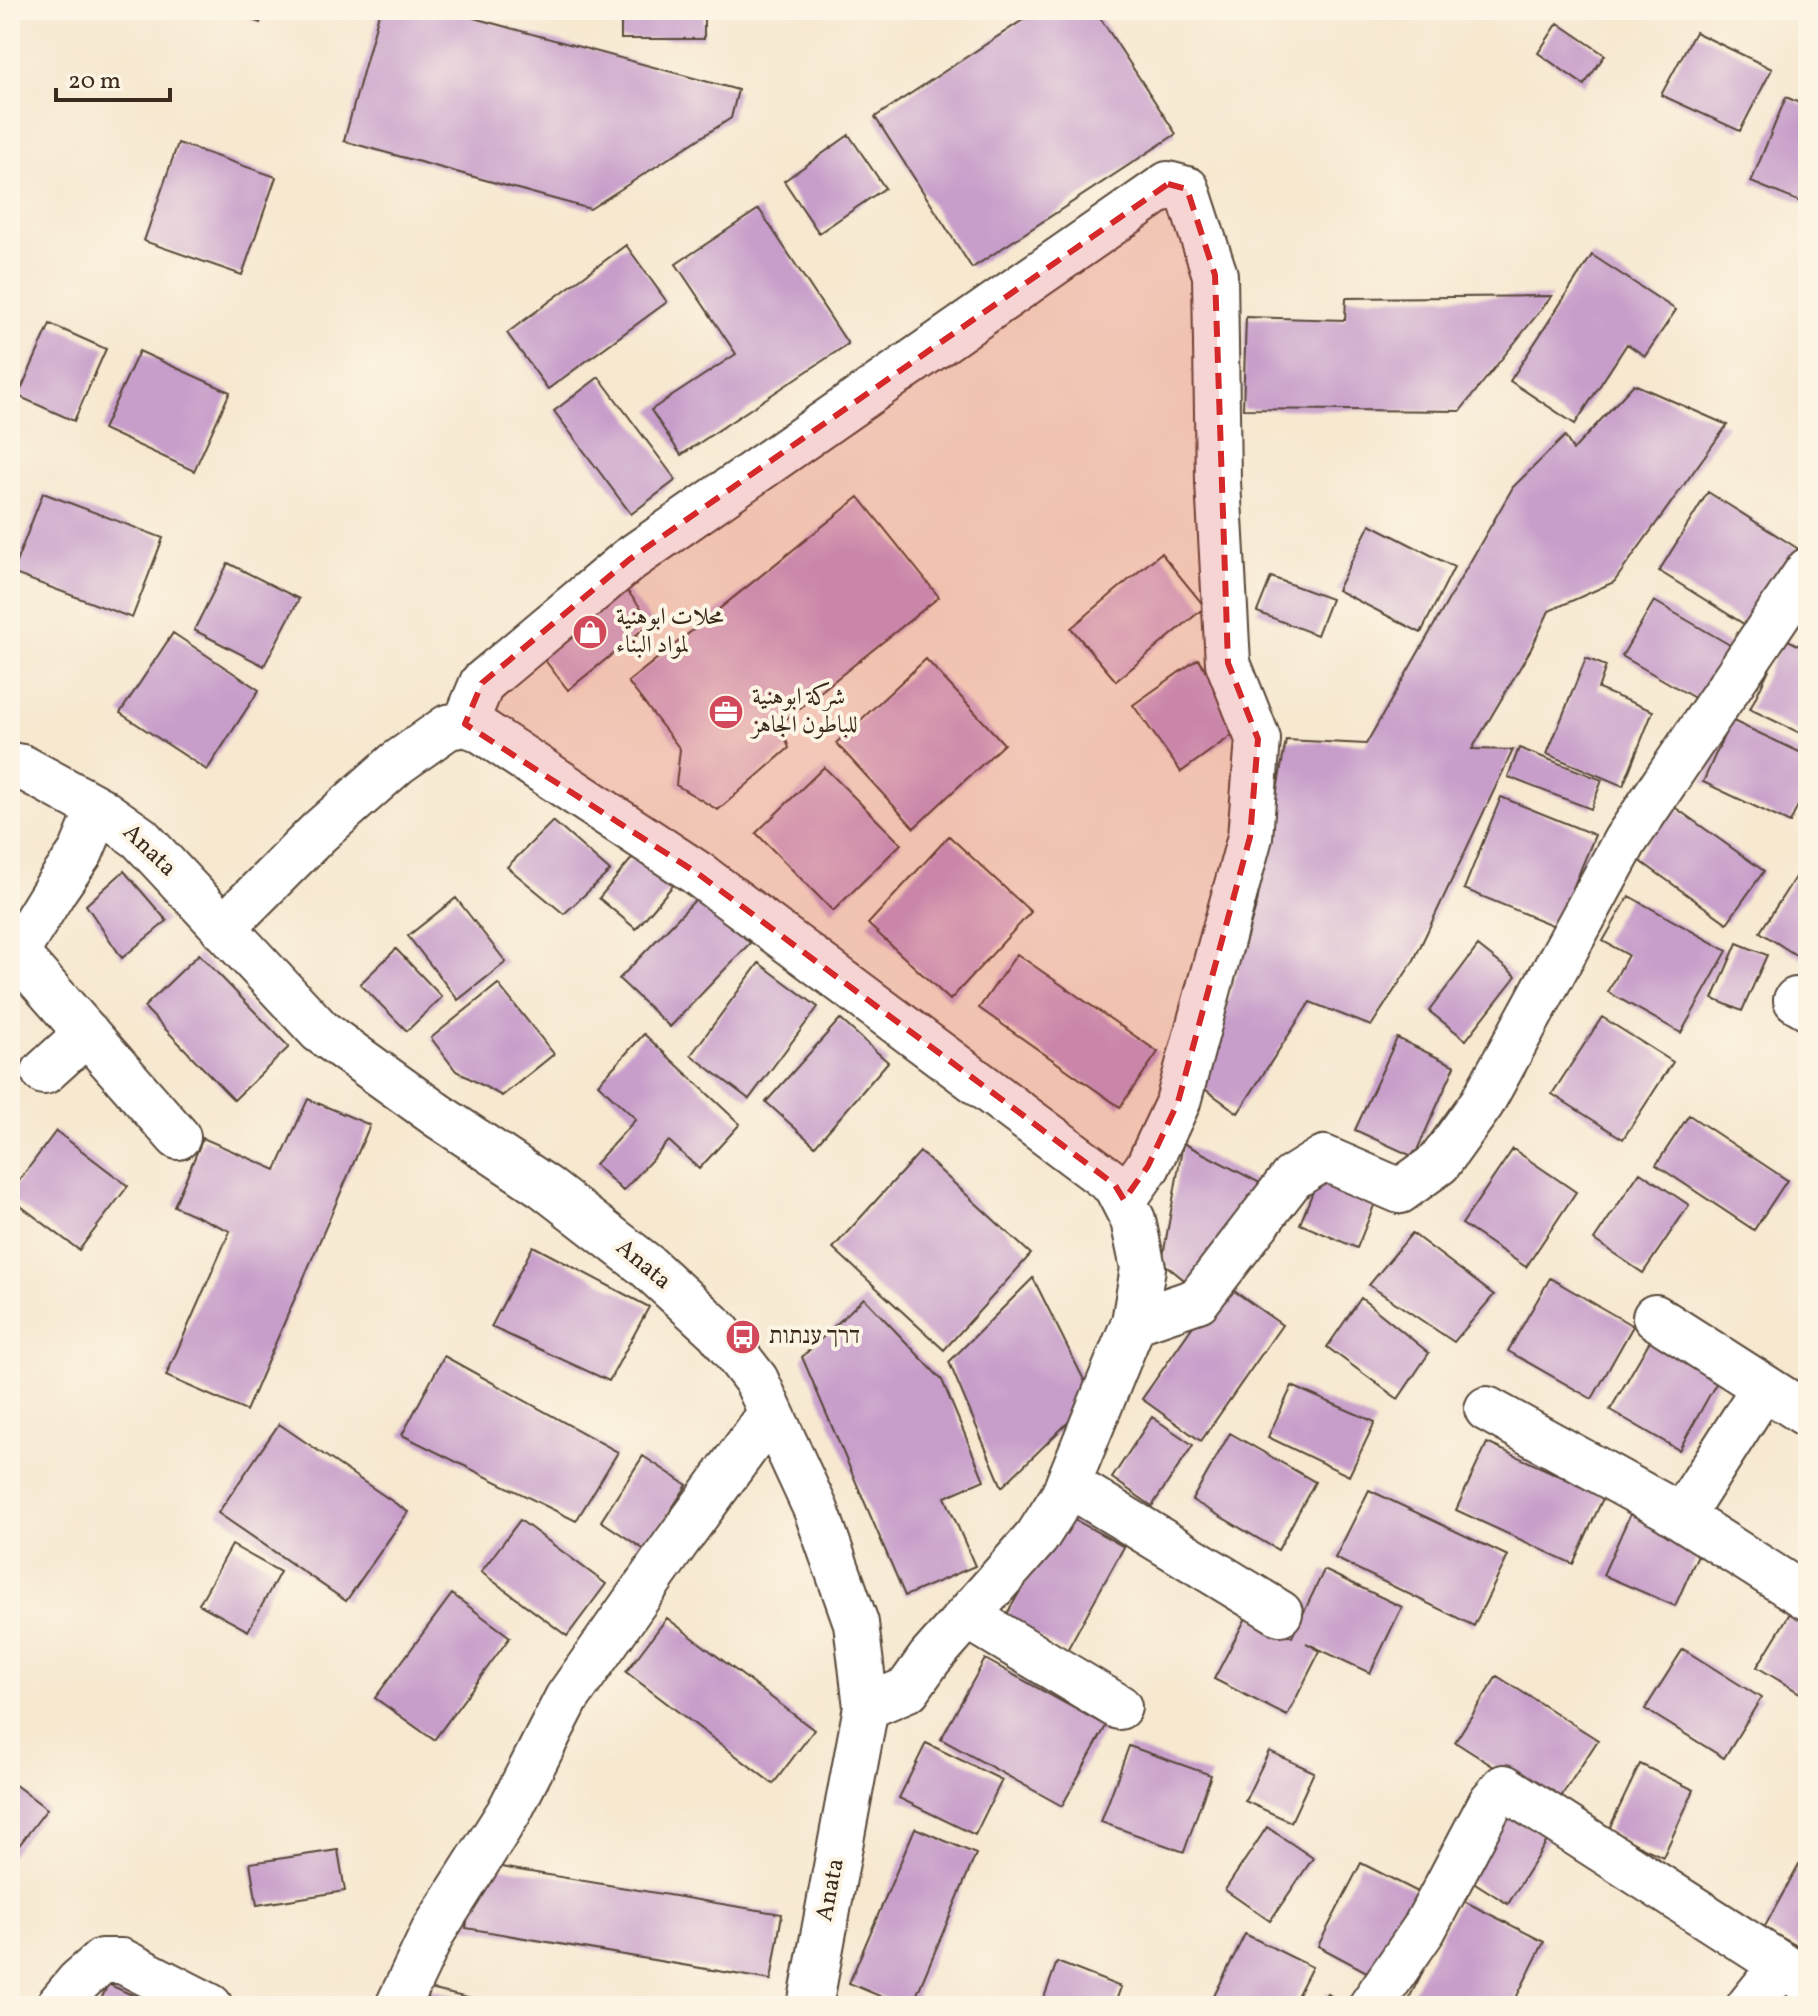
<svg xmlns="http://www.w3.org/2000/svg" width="1818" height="2016" viewBox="0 0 1818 2016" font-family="Vollkorn,Amiri,'Frank Ruhl Libre',serif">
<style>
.building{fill:#c79eca}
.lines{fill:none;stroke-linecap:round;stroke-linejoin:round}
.minor-casing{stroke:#574639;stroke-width:48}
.minor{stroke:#fff;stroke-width:44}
.marked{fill:#d62828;fill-opacity:0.2;stroke:#d62828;stroke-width:6;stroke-dasharray:16 10;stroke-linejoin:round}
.labels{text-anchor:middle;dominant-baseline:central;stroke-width:8;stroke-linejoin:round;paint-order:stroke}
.poi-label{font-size:24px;fill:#3b2a1e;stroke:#fcf5e5;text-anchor:start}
.street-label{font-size:24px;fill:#3b2a1e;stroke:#fcf5e5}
</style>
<rect width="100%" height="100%" fill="#fcf5e5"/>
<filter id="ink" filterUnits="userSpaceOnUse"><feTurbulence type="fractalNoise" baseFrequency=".0125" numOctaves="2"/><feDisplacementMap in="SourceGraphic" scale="16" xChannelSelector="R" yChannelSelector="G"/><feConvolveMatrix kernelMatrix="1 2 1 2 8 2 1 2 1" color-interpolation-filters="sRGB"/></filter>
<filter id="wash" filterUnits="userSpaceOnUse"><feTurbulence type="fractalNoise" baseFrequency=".006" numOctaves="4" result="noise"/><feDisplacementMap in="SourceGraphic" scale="32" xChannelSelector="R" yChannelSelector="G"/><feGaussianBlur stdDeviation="1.8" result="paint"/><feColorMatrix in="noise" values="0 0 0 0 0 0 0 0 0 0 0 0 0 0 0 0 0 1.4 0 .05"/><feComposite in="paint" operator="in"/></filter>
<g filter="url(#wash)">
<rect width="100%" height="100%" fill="#f7e8d0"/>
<g id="blocks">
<path class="building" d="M227 10H265L260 23Z
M380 10H444L738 90 731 118 590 209 344 141Z
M621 10H704V39H621Z
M1038 10H1095L1176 134 972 268 875 117Z
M1558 23 1605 55 1584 85 1538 53Z
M1695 32 1772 69 1740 131 1661 95Z
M1786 97 1808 107V205L1751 182Z
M849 135 885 188 819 233 784 181Z
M178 143 276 177 242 275 144 241Z
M759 209 848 344 681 455 651 410 736 354 676 264Z
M626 245 667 302 548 389 507 333Z
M1592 255 1676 310 1645 356 1627 344 1575 424 1510 381Z
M1552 296 1460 411 1243 409 1246 317 1345 320 1346 298Z
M50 324 106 349 74 421 18 396Z
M139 351 230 392 194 471 103 429Z
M599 377 676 480 631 514 554 411Z
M1634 384 1727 425 1614 582 1549 611 1531 649 1472 749 1513 750 1414 960 1371 1026 1310 1002 1238 1113 1202 1087 1257 903 1286 740 1366 744 1513 487 1565 436 1573 450Z
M1708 492 1808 555 1760 634 1659 571Z
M43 493 163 538 132 618 12 573Z
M859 497 939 597 780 724 789 748 718 810 676 785 680 749 628 682Z
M1370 524 1454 567 1421 633 1337 590Z
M1161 553 1205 607 1116 681 1071 628Z
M228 563 299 599 264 666 194 630Z
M1271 577 1331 599 1317 635 1257 612Z
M621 583 652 622 568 690 537 650Z
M1654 601 1742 652 1710 707 1622 656Z
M173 633 259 690 207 770 120 713Z
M1784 638 1808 650V737L1750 709Z
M1586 658 1606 666 1598 689 1653 711 1623 786 1547 754Z
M926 659 1004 744 914 828 836 743Z
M1198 659 1246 725 1181 772 1133 705Z
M1731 720 1808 756V784L1790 823 1703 782Z
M1519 748 1602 780 1591 809 1508 777Z
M824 767 901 844 833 911 756 833Z
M1501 797 1595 835 1557 927 1464 889Z
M1673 806 1764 871 1727 923 1636 858Z
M553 821 610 871 564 914 507 867Z
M949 836 1031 912 950 1000 868 924Z
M638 851 675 883 636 929 599 898Z
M1806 860 1808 862V963L1760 932Z
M124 871 167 921 122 958 86 905Z
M700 895 750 943 670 1027 619 979Z
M1629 896 1727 951 1681 1033 1608 992 1628 955 1603 941Z
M456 898 506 962 458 1000 408 936Z
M1737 943 1767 955 1742 1011 1713 999Z
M1478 946 1516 976 1466 1040 1429 1011Z
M396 949 442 997 407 1031 360 984Z
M199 954 289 1047 234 1100 144 1007Z
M1017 954 1158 1052 1120 1107 979 1008Z
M759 963 818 1007 749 1099 691 1055Z
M498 984 554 1054 502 1096 456 1071 431 1038Z
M1602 1017 1673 1062 1623 1139 1552 1094Z
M840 1019 888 1062 815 1146 766 1102Z
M644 1034 740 1124 699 1169 669 1141 623 1191 595 1164 636 1119 598 1084Z
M1397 1038 1455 1066 1414 1157 1355 1130Z
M308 1099 370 1125 246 1411 166 1376 230 1231 174 1206 203 1138 276 1170Z
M1689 1115 1787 1180 1754 1230 1656 1165Z
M56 1131 128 1186 79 1250 10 1198V1193Z
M1183 1143 1264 1185 1193 1287 1162 1262Z
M1513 1149 1576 1192 1526 1267 1462 1224Z
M920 1152 1031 1254 944 1350 833 1248Z
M1640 1172 1689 1205 1643 1273 1594 1240Z
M1318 1179 1375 1203 1357 1248 1300 1224Z
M1412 1233 1494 1295 1454 1342 1369 1285Z
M533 1246 649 1307 609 1381 491 1327Z
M1033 1278 1093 1398 1002 1487 949 1362Z
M1550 1278 1633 1326 1592 1399 1508 1351Z
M1223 1283 1282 1325 1201 1441 1142 1399Z
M864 1298 942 1380 984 1480 945 1497 975 1566 905 1596 802 1357Z
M1361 1298 1429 1353 1398 1399 1327 1347Z
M1655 1332 1723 1371 1679 1450 1610 1410Z
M444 1356 618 1452 576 1521 402 1435Z
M1292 1386 1375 1422 1349 1476 1268 1437Z
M1152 1417 1193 1445 1152 1506 1112 1478Z
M279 1424 408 1512 346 1601 218 1513Z
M1230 1433 1315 1482 1278 1550 1192 1500Z
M1487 1443 1604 1496 1573 1564 1456 1510Z
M643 1456 687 1485 645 1550 601 1521Z
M1369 1490 1508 1556 1474 1626 1335 1558Z
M1633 1508 1705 1539 1675 1606 1603 1575Z
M1063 1513 1124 1547 1066 1652 1005 1618Z
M520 1520 606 1584 567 1636 481 1572Z
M232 1545 280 1572 248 1631 199 1604Z
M1324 1570 1402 1607 1370 1673 1306 1643 1320 1651 1287 1716 1214 1679 1248 1614 1292 1637Z
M452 1594 510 1637 434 1740 375 1698Z
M1792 1610 1808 1620V1698L1757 1667Z
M667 1618 814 1730 773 1784 626 1672Z
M1683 1649 1761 1698 1724 1758 1645 1709Z
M985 1659 1106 1726 1062 1806 941 1739Z
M1497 1676 1598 1740 1555 1806 1455 1742Z
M926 1743 1002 1780 975 1835 899 1798Z
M1129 1746 1211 1775 1184 1852 1101 1822Z
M1269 1751 1314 1772 1291 1822 1245 1801Z
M1640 1764 1694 1790 1663 1857 1608 1831Z
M10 1781 47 1809 10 1857Z
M1505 1809 1550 1836 1508 1904 1464 1876Z
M1267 1827 1313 1858 1270 1921 1225 1890Z
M915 1828 976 1854 912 2006H903L849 1983Z
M338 1850 345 1891 257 1905 250 1863Z
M477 1863 782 1914 771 1980 466 1928Z
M1361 1863 1420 1893 1376 1977 1318 1946Z
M1799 1864 1808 1870V1952L1764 1928Z
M1460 1899 1544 1942 1512 2006H1405Z
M1245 1934 1312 1967 1292 2006H1209Z
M1057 1962 1121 1987 1114 2006H1041Z
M108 1984 156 2006H98Z
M430 1989 497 2005V2006H426Z
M1327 1993 1345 2006H1318Z
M922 1999 938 2006H919Z"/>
</g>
</g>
<g filter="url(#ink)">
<use href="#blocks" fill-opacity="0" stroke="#574639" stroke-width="2"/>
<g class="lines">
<defs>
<path id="minor" d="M465 724 482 683 630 559 1168 184 1187 189 1215 275 1218 482 1228 663 1258 739 1250 837 1178 1102 1148 1166 1124 1200
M10 765 22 767 99 809 140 838 320 1031 437 1115 545 1187 647 1266 718 1331 756 1380 816 1510 856 1623 866 1707 810 2006
M99 809 81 852 56 888 16 953 178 1137
M223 928 319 832 397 763 448 727 465 724 479 729 697 873 1115 1185 1133 1220 1143 1268 1134 1322 1063 1496 1037 1537 930 1658 908 1689 866 1707
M1796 1000 1808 1007
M44 1072 87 1033
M1655 1317 1808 1415
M1134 1322 1198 1300 1292 1178 1324 1158 1400 1191 1439 1163 1482 1103 1625 841 1808 570
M1487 1409 1665 1507 1808 1598
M1068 1484 1280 1613
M1681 1517 1764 1387
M967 1616 1119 1707
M58 2006 79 1981 102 1961H122L210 2006
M398 2006 433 1932 509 1812 567 1698 676 1543 771 1413
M1371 2006 1424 1929 1491 1802 1504 1787 1808 1982
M1749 2006 1782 1965"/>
</defs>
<use href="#minor" class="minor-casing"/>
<use href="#minor" class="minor"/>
</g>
</g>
<path class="marked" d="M1168 184 1187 189 1215 275 1228 663 1258 739 1250 837 1178 1102 1148 1166 1124 1200 1115 1185 1024 1116 697 873 465 724 482 683 630 559Z"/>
<defs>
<symbol id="shop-disc" viewBox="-11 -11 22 22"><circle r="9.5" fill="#d1495b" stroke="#fcf5e5"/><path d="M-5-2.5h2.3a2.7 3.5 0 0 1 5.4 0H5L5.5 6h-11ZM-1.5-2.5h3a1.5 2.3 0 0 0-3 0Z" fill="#fff"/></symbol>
<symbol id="office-disc" viewBox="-11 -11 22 22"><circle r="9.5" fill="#d1495b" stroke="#fcf5e5"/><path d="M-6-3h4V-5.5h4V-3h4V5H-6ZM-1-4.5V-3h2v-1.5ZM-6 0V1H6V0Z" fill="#fff"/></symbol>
<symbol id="bus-disc" viewBox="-11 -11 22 22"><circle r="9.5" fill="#d1495b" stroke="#fcf5e5"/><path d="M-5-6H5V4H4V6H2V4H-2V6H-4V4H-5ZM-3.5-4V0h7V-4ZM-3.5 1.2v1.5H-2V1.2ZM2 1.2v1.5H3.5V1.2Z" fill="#fff"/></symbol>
</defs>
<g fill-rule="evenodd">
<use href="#shop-disc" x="570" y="612" width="40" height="40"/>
<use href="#office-disc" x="706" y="692" width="40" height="40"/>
<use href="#bus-disc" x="723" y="1317" width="40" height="40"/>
</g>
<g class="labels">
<g class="poi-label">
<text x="616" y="618">محلات ابوهنية<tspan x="616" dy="28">لمواد البناء</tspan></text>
<text x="752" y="698">شركة ابوهنية<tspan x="752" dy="28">للباطون الجاهز</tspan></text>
<text x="769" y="1337">דרך ענתות</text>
</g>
<g class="street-label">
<text transform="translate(149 851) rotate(44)">Anata</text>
<text transform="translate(643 1265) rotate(40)">Anata</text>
<text transform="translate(831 1890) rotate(-79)">Anata</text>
</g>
</g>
<rect width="1818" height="2016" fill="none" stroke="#fcf5e5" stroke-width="40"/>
<path d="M56 88v12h114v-12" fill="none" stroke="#3b2a1e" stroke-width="4"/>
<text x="68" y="88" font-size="24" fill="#3b2a1e" stroke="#fcf5e5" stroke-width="6" paint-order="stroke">20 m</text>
</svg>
